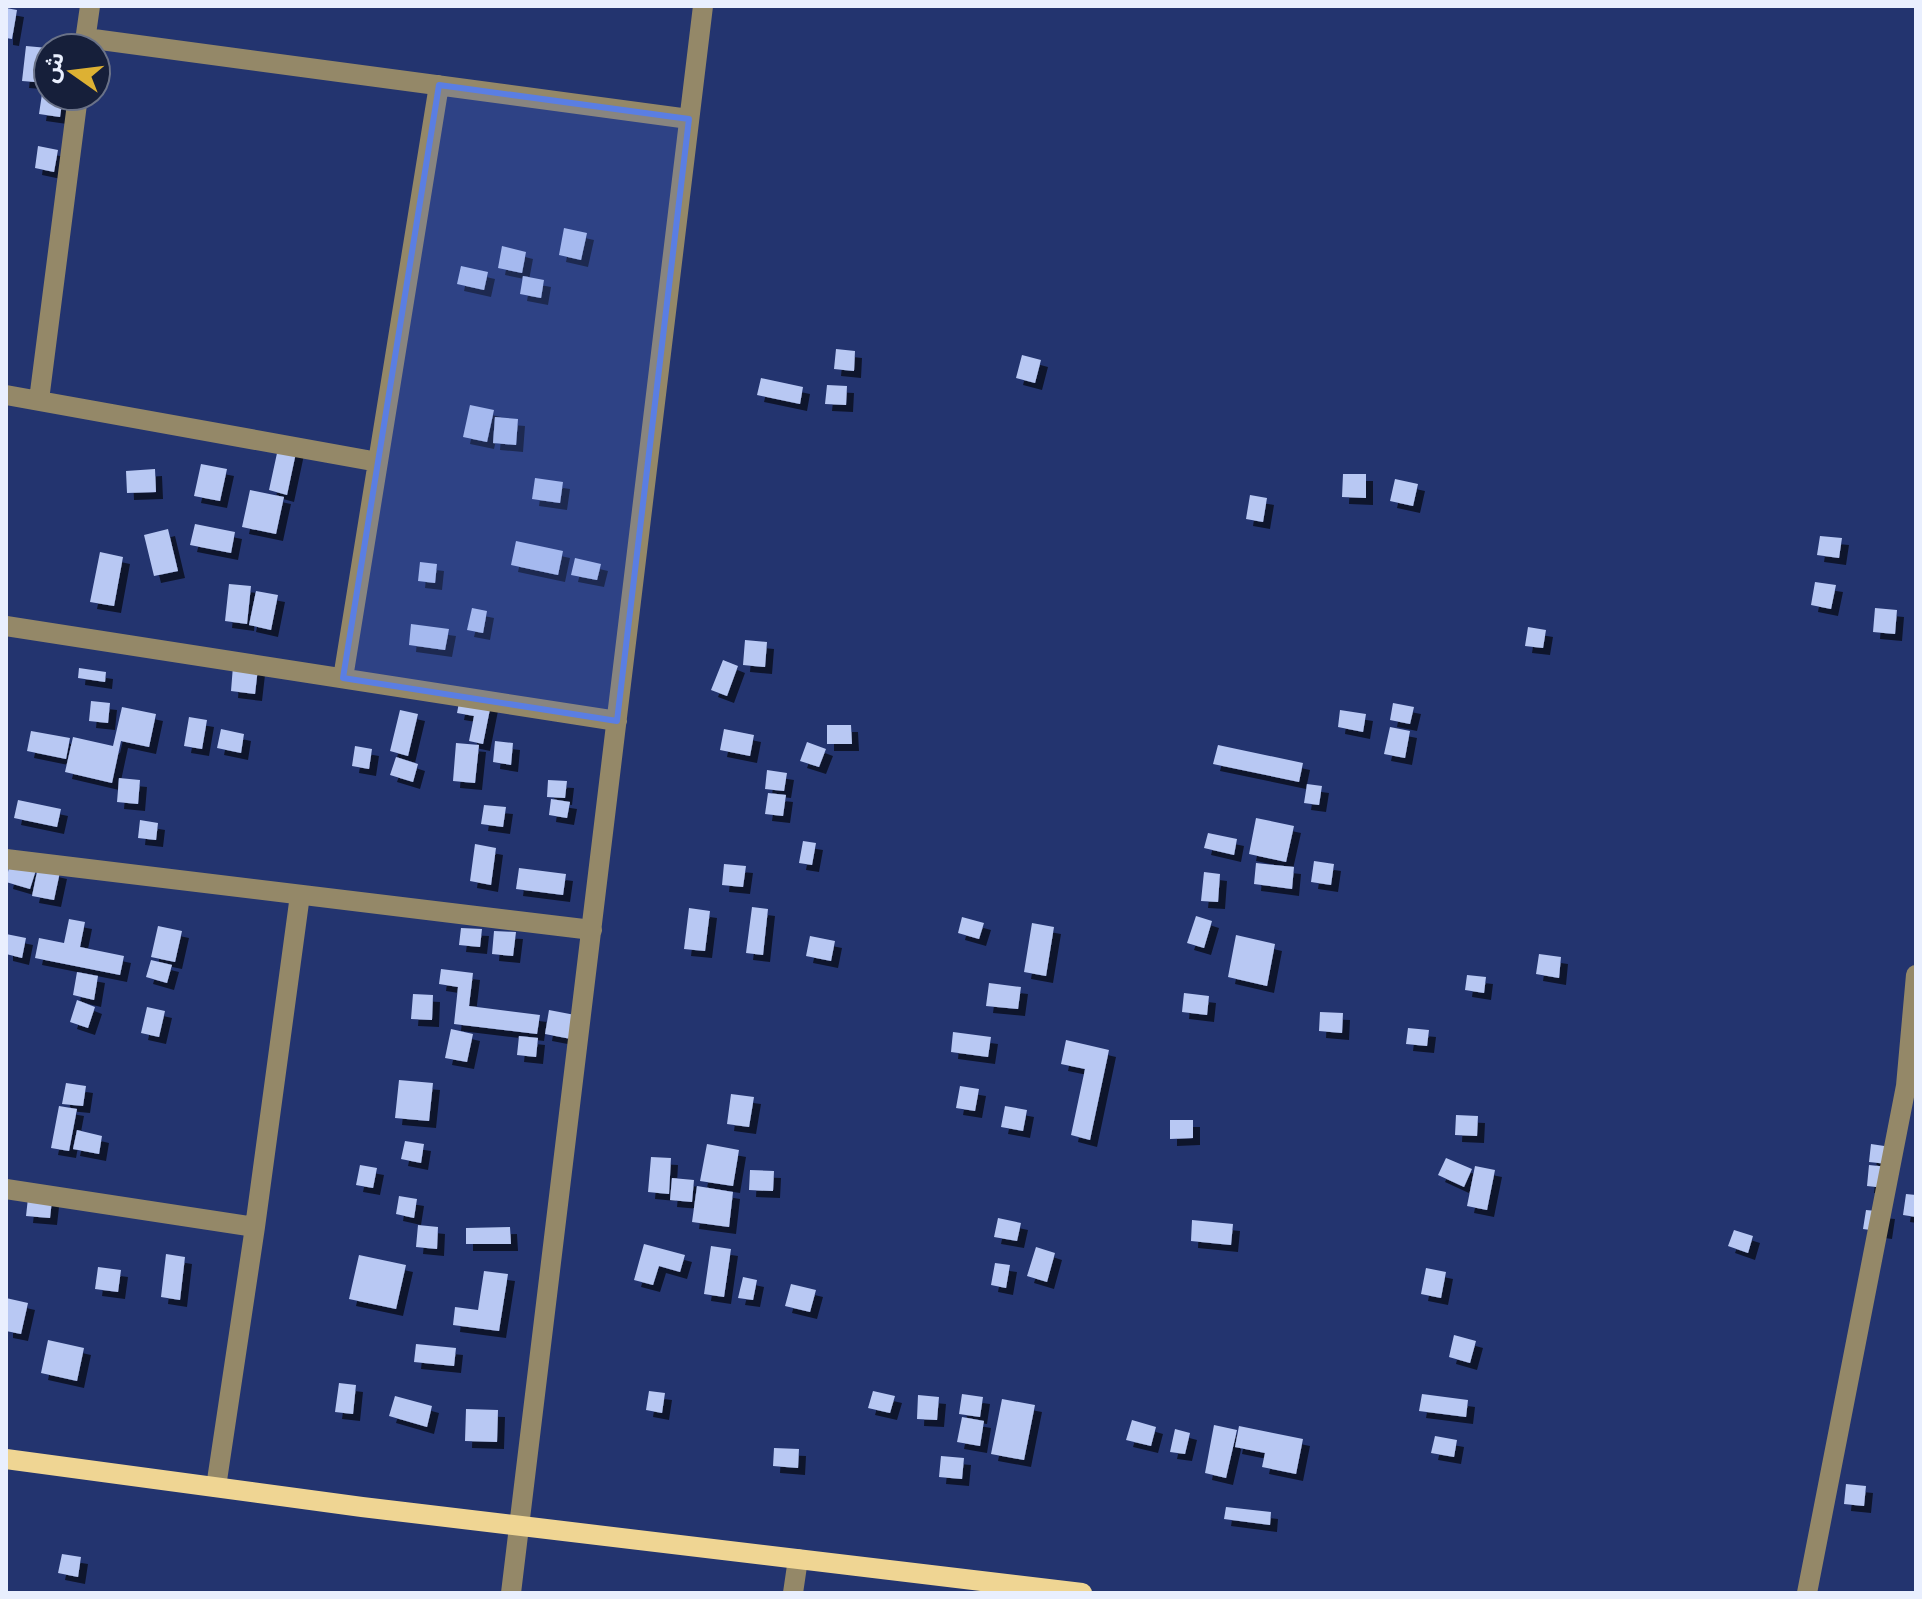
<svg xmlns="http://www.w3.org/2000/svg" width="1922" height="1599" viewBox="0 0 1922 1599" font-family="Roboto,'Noto Sans Arabic',sans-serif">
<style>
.building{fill:#b8c8f3;filter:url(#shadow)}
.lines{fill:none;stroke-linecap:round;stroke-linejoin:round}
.minor{stroke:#948868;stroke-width:20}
.major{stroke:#efd593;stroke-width:20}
.marked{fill:#5a7ee3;fill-opacity:0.2;stroke:#5a7ee3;stroke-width:6;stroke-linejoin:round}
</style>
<defs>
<filter id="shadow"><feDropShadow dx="7" dy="7" stdDeviation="0" flood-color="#0009"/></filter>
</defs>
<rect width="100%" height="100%" fill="#23346f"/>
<path class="building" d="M6 8 17 10 12 39 6 38Z
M26 46 48 48V83L22 81Z
M42 94 63 97 60 117 39 114Z
M38 146 58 150 54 172 35 168Z
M564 228 587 233 581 260 559 255Z
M502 246 526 252 522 273 498 268Z
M461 266 488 272 484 290 457 284Z
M523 276 544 280 541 298 520 294Z
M836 349 855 351 854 371 834 369Z
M1022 355 1041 360 1035 383 1016 378Z
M761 378 803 387 800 404 757 395Z
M827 385 847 386 846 405 825 404Z
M470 405 494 410 487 442 463 437Z
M495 417 518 419 516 445 493 443Z
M279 444 297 448 287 495 269 490Z
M201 464 227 469 220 501 194 496Z
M155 469 156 492 127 493 126 471Z
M1343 474H1366V498L1342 497Z
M535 478 563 482 560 503 532 499Z
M1395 479 1418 484 1413 506 1390 501Z
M250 490 284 497 276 534 242 527Z
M1250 495 1267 498 1263 522 1246 519Z
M195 524 235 532 231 553 190 545Z
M168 529 178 571 154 576 144 535Z
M1820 536 1842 538 1839 558 1817 555Z
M516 541 563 551 558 575 511 565Z
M100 552 123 557 114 606 90 602Z
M575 558 601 564 597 580 571 575Z
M420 562 437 564 435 583 418 581Z
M1815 582 1836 585 1831 609 1811 605Z
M229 584 251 586 247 624 225 621Z
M256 591 278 595 271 630 249 625Z
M472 608 487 611 483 633 467 630Z
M1875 608 1897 610 1895 634 1873 632Z
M411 624 449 629 445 650 409 645Z
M1528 627 1546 630 1543 648 1525 646Z
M745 640 767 642 765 667 743 665Z
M723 660 738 666 727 696 711 690Z
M233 666 258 668 255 694 231 691Z
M79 668 106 672 105 682 78 678Z
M461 692 492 699 483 744 469 741 474 716 457 713Z
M91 701 110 703 108 723 89 721Z
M1393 703 1414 707 1410 724 1390 720Z
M122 707 156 714 149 747 121 741 112 783 65 772 73 737 113 746Z
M400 710 418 714 408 756 390 751Z
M1340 710 1366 714 1363 732 1338 727Z
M189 717 207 720 202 749 184 746Z
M827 725H851L852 744H827Z
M1390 727 1410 731 1405 758 1384 754Z
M221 729 244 734 241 753 217 748Z
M724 729 754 735 750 756 720 750Z
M31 731 70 738 66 759 27 751Z
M495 741 513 743 511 765 493 762Z
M807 742 826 749 819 767 800 761Z
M456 743 479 745 475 783 453 781Z
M1218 745 1303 763 1299 782 1213 764Z
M355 746 372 749 369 769 352 766Z
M396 757 418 764 413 782 390 775Z
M767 770 787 773 784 791 765 789Z
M119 778 140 780 138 804 117 802Z
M548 780 567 781 565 798 547 797Z
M1307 784 1322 786 1319 805 1304 803Z
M768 793 786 795 783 816 765 814Z
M551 799 570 802 567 818 549 815Z
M18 800 61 809 57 827 14 818Z
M484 805 506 807 503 827 481 824Z
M1256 818 1294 826 1286 862 1249 854Z
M140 820 158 823 156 840 138 838Z
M1208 833 1237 839 1234 855 1204 848Z
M803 841 816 843 812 865 799 863Z
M475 844 496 848 491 885 470 881Z
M1314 861 1334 864 1331 885 1311 882Z
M10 862 36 870 30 889 6 882Z
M1256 863 1294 867 1292 889 1254 884Z
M724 864 746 866 743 887 722 885Z
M38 867 60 872 54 900 32 896Z
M519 868 566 874 563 895 516 889Z
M1204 872 1220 874 1218 902 1201 901Z
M752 907 768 909 763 955 746 953Z
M689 908 710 911 705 951 684 949Z
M1196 916 1212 921 1204 948 1187 943Z
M962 917 984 923 979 939 958 933Z
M69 919 85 922 80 947 124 956 120 975 35 958 39 938 64 943Z
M1032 923 1054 927 1046 976 1024 972Z
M158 926 182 931 175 962 151 957Z
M461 928 482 929 480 947 459 945Z
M494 931 516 932 513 956 492 954Z
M6 934 26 938 22 958 6 954Z
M1236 935 1275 944 1267 986 1228 977Z
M810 936 835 941 831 961 806 956Z
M1539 954 1561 957 1559 978 1536 974Z
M151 960 172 965 167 983 146 977Z
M441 969 473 973 469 1006 540 1015 537 1034 454 1024 458 987 439 984Z
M77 972 98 976 94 1000 73 995Z
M1467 975 1486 977 1484 993 1465 990Z
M989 983 1021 987 1018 1009 986 1006Z
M1184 993 1209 996 1207 1015 1182 1012Z
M413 994 433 995 432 1020 411 1019Z
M77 1000 95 1007 88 1028 70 1022Z
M147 1007 165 1011 159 1037 141 1033Z
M549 1010 575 1015 571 1039 545 1034Z
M1320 1012 1343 1013 1342 1033 1319 1031Z
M1408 1028 1429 1030 1427 1046 1406 1044Z
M451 1029 473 1034 467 1062 445 1058Z
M953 1032 991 1037 988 1057 951 1052Z
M519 1036 538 1038 536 1057 517 1055Z
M1066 1040 1109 1050 1090 1140 1071 1135 1085 1069 1061 1064Z
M399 1080 433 1083 429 1121 395 1118Z
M66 1083 86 1086 83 1106 62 1104Z
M960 1086 979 1089 975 1111 956 1108Z
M731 1094 754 1097 749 1127 727 1124Z
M59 1106 77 1109 69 1151 51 1148Z
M1005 1106 1027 1110 1023 1131 1001 1127Z
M1456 1115 1478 1116 1477 1136 1455 1135Z
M1170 1120H1193V1138L1170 1139Z
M77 1130 102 1136 99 1154 73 1149Z
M405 1141 424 1144 421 1163 401 1159Z
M707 1144 739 1150 733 1186 700 1181Z
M1871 1144 1891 1147 1888 1164 1869 1162Z
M651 1157 671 1158 669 1194 648 1192Z
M1446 1158 1472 1169 1464 1187 1438 1175Z
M360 1165 377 1168 373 1188 356 1185Z
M1869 1165 1888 1167 1885 1188 1867 1186Z
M1475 1166 1495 1170 1487 1210 1467 1206Z
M750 1170 774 1171 773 1191 749 1190Z
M672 1178 694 1180 692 1202 670 1200Z
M697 1186 733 1192 729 1227 692 1222Z
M29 1189 53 1191 50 1218 26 1216Z
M1906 1194 1916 1195V1217L1903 1215Z
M399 1196 417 1199 414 1218 396 1214Z
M1866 1210 1888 1212 1885 1232 1863 1229Z
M998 1218 1021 1223 1017 1241 994 1237Z
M1192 1220 1233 1224 1231 1245 1191 1241Z
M418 1225 438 1227 437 1249 416 1247Z
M510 1227 511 1244H466V1228Z
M1734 1230 1753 1236 1748 1253 1728 1246Z
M644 1244 685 1255 680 1272 659 1266 653 1285 634 1280Z
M711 1246 731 1249 724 1297 704 1294Z
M1036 1247 1055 1253 1047 1282 1027 1276Z
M166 1254 185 1257 180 1300 161 1297Z
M359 1255 406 1265 396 1309 349 1299Z
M995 1263 1010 1265 1006 1288 991 1285Z
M98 1267 121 1270 118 1292 95 1289Z
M1426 1268 1446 1272 1441 1298 1421 1294Z
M484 1271 508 1274 499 1331 453 1325 455 1307 478 1310Z
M743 1277 757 1280 753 1300 738 1298Z
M791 1284 816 1290 810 1312 785 1306Z
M6 1298 28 1303 21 1334 6 1331Z
M1454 1335 1476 1341 1470 1363 1449 1357Z
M48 1340 84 1348 77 1381 41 1373Z
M416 1344 456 1348 454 1366 414 1362Z
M339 1383 356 1385 353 1414 335 1412Z
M649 1391 665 1393 662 1413 646 1410Z
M873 1391 895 1396 890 1413 868 1408Z
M962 1394 983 1397 980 1417 959 1414Z
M1422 1394 1468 1400 1466 1417 1419 1411Z
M918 1395 939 1397 937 1420 917 1419Z
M395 1396 432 1406 427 1427 389 1416Z
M1002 1399 1035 1405 1024 1460 991 1454Z
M466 1409 498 1410 497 1442 465 1441Z
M962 1417 984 1421 980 1446 957 1442Z
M1132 1420 1156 1427 1151 1446 1126 1440Z
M1214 1425 1237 1430 1226 1478 1205 1473Z
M1239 1426 1303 1439 1296 1474 1262 1467 1265 1453 1235 1447Z
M1175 1429 1190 1433 1185 1454 1170 1452Z
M1435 1436 1457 1440 1454 1457 1431 1453Z
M774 1448 799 1449 798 1468 773 1466Z
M941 1456 964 1458 962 1479 939 1477Z
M1846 1484 1866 1486 1864 1506 1844 1504Z
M1226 1507 1271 1512 1270 1525 1224 1519Z
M62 1554 81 1557 78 1577 58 1573Z"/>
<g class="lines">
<path class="minor" d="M86 38 689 119
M84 48 90 6
M6 395 378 462
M39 400 78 96
M6 626 617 721
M343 678 439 85
M6 859 592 930
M6 1189 255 1227
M216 1487 255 1227 300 895
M511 1593 703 6
M793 1593 798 1559
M1807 1593 1906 1086 1916 975"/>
<path class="major" d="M6 1459 362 1507 1082 1593"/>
</g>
<path class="marked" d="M439 85 689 119 617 721 343 678Z"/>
<rect width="1922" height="1599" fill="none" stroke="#e9effe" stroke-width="16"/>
<g transform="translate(72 72) rotate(284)"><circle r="38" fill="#161f3a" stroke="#6a7288" stroke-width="2"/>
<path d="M0-6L14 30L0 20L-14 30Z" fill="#ddb133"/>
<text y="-12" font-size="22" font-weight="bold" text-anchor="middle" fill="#e9effe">ش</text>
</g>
</svg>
